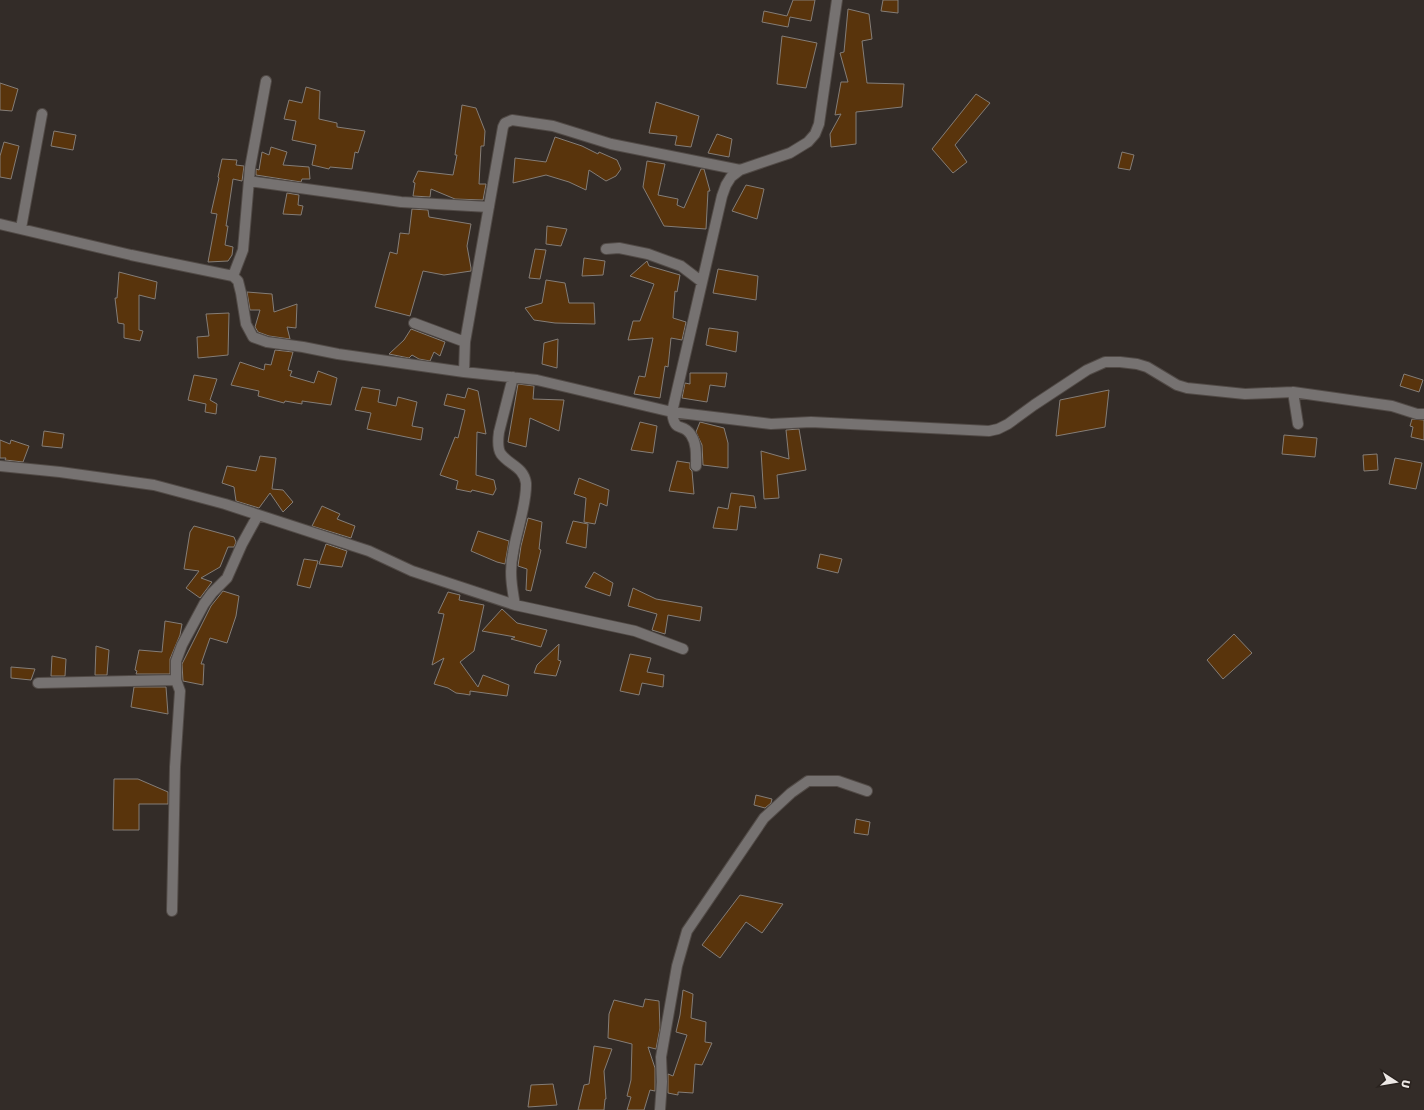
<svg xmlns="http://www.w3.org/2000/svg" width="1424" height="1110" viewBox="0 0 1424 1110" font-family="Rubik,sans-serif">
<style>
.building{fill:#59340c;stroke:#847d77}
.lines{fill:none;stroke-linecap:round;stroke-linejoin:round}
.minor-casing{stroke:#514a46;stroke-width:12}
.minor{stroke:#767271;stroke-width:10}
</style>
<rect width="100%" height="100%" fill="#332c28"/>
<path class="building" d="M793 0H815L811 21 790 17 788 27 762 22 764 11 787 16Z
M883 0H898V13L881 11Z
M848 9 869 14 872 39 862 41 867 83 904 84 902 107 856 112V144L831 147 830 134 841 114 835 115 841 82H848L840 53 844 52Z
M782 36 817 43 806 88 777 84Z
M0 83 18 89 12 111 0 110Z
M306 87 320 91 319 119 337 123V127L365 131 358 153 355 152 352 169 330 167 329 169 312 165 316 145 292 140 296 121 284 119 289 100 302 103Z
M976 94 990 103 955 145 967 162 953 173 932 149Z
M656 102 699 116 691 147 675 145 677 136 649 133Z
M462 105 476 108 485 131 484 146H481L479 184H486L483 200 455 199 431 189 430 197 413 196 415 183 413 182 418 171 453 175 457 155H455Z
M54 131 76 135 73 150 51 146Z
M717 134 732 139 729 157 708 153Z
M555 137 582 146 598 154 599 152 617 160 621 169 616 176 606 181 589 170 586 190 569 182 546 175 513 183 515 158 546 162Z
M4 142 19 146 11 179 0 177V156Z
M271 147 287 152 283 165 309 167 310 179H302L301 182 256 175V169L259 170 262 152 269 155Z
M1122 152 1134 155 1130 170 1118 168Z
M222 159 237 160 236 165 244 166 242 181 233 179 226 226H228L225 245 233 247 232 255 228 261 208 262 217 214 211 213 219 178 218 177Z
M647 161 665 164 658 195 678 199 677 205 684 208 701 169H704L710 191H708L706 229 664 226 643 187Z
M746 185 764 189 757 219 732 211Z
M287 193 299 195 298 205 303 206 301 215 283 214Z
M412 209 428 210 429 217 471 224 467 246 471 268V271L444 275 423 271 410 316 375 307 390 252 397 254 400 233 409 234Z
M547 226 567 229 561 246 546 244Z
M535 249 546 250 540 279 529 278Z
M584 258 605 261 603 275 582 276Z
M647 261 649 266 680 275 677 292 675 291 673 318 686 322 682 340 671 338 668 367 665 366 660 398 634 394 639 376 645 377 653 338 628 340 633 321H640L654 284 630 276Z
M718 269 758 276 756 300 713 293Z
M119 272 157 282 155 299 139 295V330L143 331 140 341 124 338V324L118 323 115 298H117Z
M546 280 565 283 569 303H594L595 324 555 323 534 320 525 308 542 303Z
M247 292 272 294 274 312 297 304 296 328 287 327 290 339 269 336 258 332 255 327 260 310H250Z
M229 313 228 355 198 358 197 337 209 336 206 314Z
M709 328 738 332 736 352 706 345Z
M411 329 445 342 440 356 434 352 430 361 419 359 412 355 409 358 389 354 404 340Z
M558 339 557 368 542 364 544 343Z
M275 350 293 352 288 370 292 371 290 376 314 383 318 371 337 378 331 405 302 401V404L285 401 284 403 258 396 259 391 231 385 240 362 264 370 265 364 271 365Z
M690 373H727L725 387 710 385 707 402 682 398 685 383 690 384Z
M1404 374 1423 380 1419 392 1400 386Z
M194 375 217 379 210 400 217 404 216 414 205 412 206 404 188 400Z
M518 384 534 386 533 399 564 400 559 431 530 418 526 447 508 442Z
M362 387 380 390 378 402 396 406 398 397 417 402 412 426 423 428 421 440 367 429 371 413 355 410Z
M468 388 478 391 486 434 477 432 476 475 494 480 496 489 493 495 472 490 471 492 456 489 458 481 440 475 455 437 458 438 465 410 444 405 447 394 465 398Z
M1109 390 1105 427 1056 436 1060 400Z
M1412 419 1424 420V440L1411 437 1413 427 1410 426Z
M640 422 657 426 653 453 631 450Z
M700 422 724 428 728 443V468L703 465 702 445 696 432Z
M799 429 806 470 777 475 779 498 764 499 761 451 789 459 786 430Z
M44 431 64 434 62 448 42 446Z
M1284 435 1317 438 1315 457 1282 454Z
M0 440 10 444 11 440 29 446 23 462 5 460 6 458H0Z
M1377 454 1378 470 1364 471 1363 455Z
M260 456 276 458 272 489 283 490 293 502 283 512 270 493 259 508 236 501 234 487 222 483 227 466 256 471Z
M1395 458 1422 463 1416 489 1389 484Z
M677 461 690 463V469L692 471 694 494 669 491Z
M579 478 609 490 607 506 600 503 595 524 584 522 586 498 574 494Z
M731 493 754 496 756 508 740 506 737 530 713 528 718 507 728 509Z
M322 506 340 514 337 519 355 526 351 538 312 526Z
M528 518 542 522 539 549 541 550 531 591 526 590 527 569 518 566 521 546Z
M573 521 588 524 586 548 566 543Z
M194 526 234 537 236 542 234 547H228L220 567 201 578 212 582 200 598 186 588 199 571 184 569 190 532Z
M478 531 509 541 505 564 497 562 471 551Z
M326 544 347 551 342 567 319 564Z
M820 554 842 559 838 573 817 568Z
M304 559 318 561 310 588 297 585Z
M594 572 613 583 610 596 585 587Z
M633 588 656 599 702 607 700 621 668 615 665 634 652 630 657 614 628 606Z
M223 591 239 596 236 616 227 643 210 638 201 664H204L203 685 183 681 182 664 211 606Z
M448 592 460 595 459 600 484 605 474 651 460 662 478 687 483 675 509 685 507 696 470 691V695L464 694 456 693 448 688 434 684 444 658 432 665 444 614 438 613Z
M502 609 517 623 547 630 541 647 511 639 515 637 482 631Z
M165 621 182 624 180 635 170 659V674H136L137 671 135 670 139 650 162 652Z
M1234 634 1252 653 1223 679 1207 660Z
M559 644 558 660 561 661 556 676 534 673 537 665Z
M96 646 109 650 107 675H95Z
M630 654 651 658 647 672 664 675 663 687 642 683 639 695 620 691Z
M52 656 66 659 65 676H51Z
M11 667 35 669 31 680 11 678Z
M134 687H166L168 714 131 707Z
M114 779H138L168 792V804H139V830H113Z
M756 795 772 799 771 803 765 808 754 805Z
M856 819 870 822 868 835 854 833Z
M740 895 783 904 762 933 746 922 720 958 702 945Z
M683 990 693 994 691 1018 706 1022 705 1042 712 1043 702 1065 695 1064 693 1093 678 1092V1095L668 1093V1074L673 1076 687 1035 676 1032 680 1015Z
M645 999 659 1001 660 1028 656 1049 648 1047 655 1068V1091L650 1090 644 1110H627L631 1097 627 1096 631 1080 632 1044 608 1038 609 1014 614 1000 643 1007Z
M594 1046 612 1049 604 1071 606 1099H605L604 1110H578L584 1085 589 1084Z
M553 1084 557 1105 528 1107 531 1085Z"/>
<g class="lines">
<defs>
<path id="minor" d="M249 181 401 202 489 207
M0 224 131 255 233 276 238 281 241 293 246 324 253 337 267 342 303 347 338 354 464 372 537 380 672 412 771 424 811 422 989 431 998 429 1008 424 1034 405 1087 370 1105 362H1120L1137 364 1147 367 1177 385 1187 388 1245 394 1293 392 1392 406 1417 414H1424
M21 228 42 114
M606 249 619 248 648 254 681 266 702 282
M233 276 243 250 250 168 266 81
M414 323 465 342
M464 372 465 342 503 127 505 123 512 120 553 126 611 144 740 170
M513 377 499 432C498 439 497 448 501 454 509 465 524 467 526 483 527 504 516 532 513 553 509 571 512 588 515 605L635 631 683 649
M1293 392 1298 424
M0 466 60 472 154 485 225 504 369 551 412 571 515 605
M696 466C696 456 697 444 691 435 682 421 675 435 672 412L722 196 726 185 731 177 740 170 790 153 808 142 815 134 819 124 837 0
M38 683 176 680
M172 911 175 767 180 691 176 680V661L182 645 204 604 212 593 227 578 242 544 258 515
M660 1110 662 1082 661 1057 677 966 687 931 764 818 791 793 808 781H838L867 791"/>
</defs>
<use href="#minor" class="minor-casing"/>
<use href="#minor" class="minor"/>
</g>
<g transform="translate(1396 1082) rotate(102)" stroke="#29221e" stroke-width="3" paint-order="stroke">
<path d="M0-3L7 15L0 10L-7 15Z" fill="#ede8e5"/>
<text y="-6" font-size="11" font-weight="bold" text-anchor="middle" fill="#ede8e5">U</text>
</g>
</svg>
